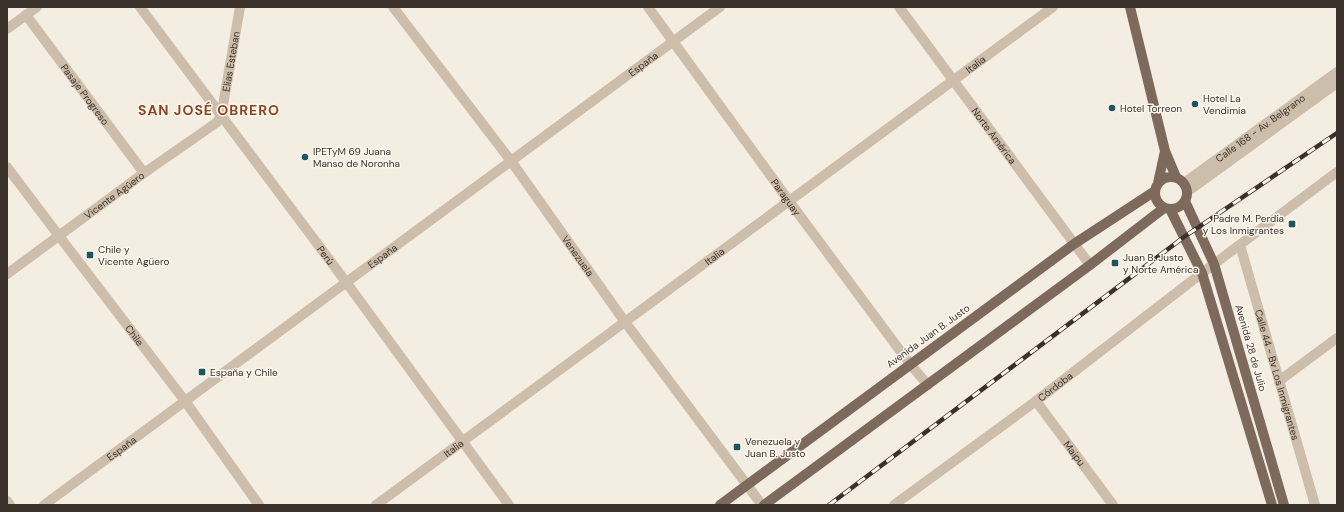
<svg xmlns="http://www.w3.org/2000/svg" width="1344" height="512" viewBox="0 0 1344 512" font-family="'DM Sans',sans-serif">
<style>
.lines{fill:none;stroke-linecap:round;stroke-linejoin:round}
.minor{stroke:#cdbeab;stroke-width:10}
.major{stroke:#7d6a5c;stroke-width:10}
.rail-casing{stroke:#3b312b;stroke-width:4.5}
.rail{stroke:#fbf6ee;stroke-width:3;stroke-dasharray:9;stroke-linecap:butt}
.poi-dot{fill:#1e545e;stroke:#fbf6ee;stroke-width:1.5}
.labels{text-anchor:middle;dominant-baseline:central;stroke-width:3;stroke-linejoin:round;paint-order:stroke}
.street-label{font-size:10px;fill:#3b312b;stroke:#fbf6ee}
.poi-label{font-size:10px;fill:#3b312b;stroke:#fbf6ee;text-anchor:start}
.district-label{font-size:14px;font-weight:bold;letter-spacing:1px;fill:#8c4521;stroke:#fbf6ee}
</style>
<rect width="100%" height="100%" fill="#f4ede1"/>
<g class="lines">
<g class="minor">
<path id="s1" d="M140 7 346 282 509 505"/>
<path id="s2" d="M393 7 511 161 625 322 762 505"/>
<path id="s3" d="M648 7 789 201 910 364 928 385"/>
<path id="s4" d="M899 7 1090 265"/>
<path id="s5" d="M26 15 144 173"/>
<path d="M7 29 37 7"/>
<path id="s6" d="M7 167 59 236 185 401 259 505"/>
<path id="s7" d="M1184 183 1337 72"/>
<path d="M1187 192 1337 83"/>
<path id="s8" d="M1240 245 1315 505"/>
<path id="s9" d="M7 274 144 173 216 123 221 117 240 7"/>
<path d="M1279 381 1337 338"/>
<path id="s10" d="M1036 401 1113 505"/>
<path d="M7 501 10 505"/>
<path id="s11" d="M44 505 720 7"/>
<path id="s12" d="M376 505 1053 7"/>
<path id="s13" d="M894 505 1036 401 1202 273 1337 172"/>
</g>
<path class="major" d="M1130 7 1165 151 1176 177
M1155 193a16 16 0 1 1 32 0a16 16 0 1 1-32 0Z
M1158 183 1165 151
M1185 201 1214 264 1284 505
M1170 209 1202 273 1272 505
M720 505 1074 244 1155 191
M764 505 1090 265 1164 208"/>
<defs>
<path id="rail" d="M829 505 1184 237 1337 133"/>
</defs>
<use href="#rail" class="rail-casing"/>
<use href="#rail" class="rail"/>
</g>
<g class="poi-dot">
<circle cx="1195" cy="104" r="4"/>
<circle cx="1112" cy="108" r="4"/>
<circle cx="305" cy="157" r="4"/>
<rect x="1288" y="220" width="8" height="8" rx="2"/>
<rect x="86" y="251" width="8" height="8" rx="2"/>
<rect x="1111" y="259" width="8" height="8" rx="2"/>
<rect x="198" y="368" width="8" height="8" rx="2"/>
<rect x="733" y="443" width="8" height="8" rx="2"/>
</g>
<g class="labels">
<g class="street-label">
<text stroke="none"><textPath href="#s9" startOffset="322">Elias Esteban</textPath></text>
<text stroke="none"><textPath href="#s11" startOffset="744">España</textPath></text>
<text stroke="none"><textPath href="#s12" startOffset="744">Italia</textPath></text>
<text stroke="none"><textPath href="#s5" startOffset="99">Pasaje Progreso</textPath></text>
<text stroke="none"><textPath href="#s7" startOffset="94">Calle 168 - Av. Belgrano</textPath></text>
<text stroke="none"><textPath href="#s4" startOffset="160">Norte América</textPath></text>
<text stroke="none"><textPath href="#s9" startOffset="133">Vicente Agüero</textPath></text>
<text stroke="none"><textPath href="#s3" startOffset="235">Paraguay</textPath></text>
<text stroke="none"><textPath href="#s1" startOffset="310">Perú</textPath></text>
<text stroke="none"><textPath href="#s2" startOffset="310">Venezuela</textPath></text>
<text stroke="none"><textPath href="#s11" startOffset="420">España</textPath></text>
<text stroke="none"><textPath href="#s12" startOffset="420">Italia</textPath></text>
<text stroke="none"><textPath href="#s6" startOffset="211">Chile</textPath></text>
<text transform="translate(928 336) rotate(-36)">Avenida Juan B. Justo</text>
<text transform="translate(1251 348) rotate(74)">Avenida 28 de Julio</text>
<text stroke="none"><textPath href="#s8" startOffset="135">Calle 44 - Bv Los Inmigrantes</textPath></text>
<text stroke="none"><textPath href="#s13" startOffset="200">Córdoba</textPath></text>
<text stroke="none"><textPath href="#s11" startOffset="96">España</textPath></text>
<text stroke="none"><textPath href="#s12" startOffset="96">Italia</textPath></text>
<text stroke="none"><textPath href="#s10" startOffset="65">Maipu</textPath></text>
</g>
<g class="poi-label">
<text x="1203" y="98">Hotel La<tspan x="1203" dy="12">Vendimia</tspan></text>
<text x="1120" y="108">Hotel Torreon</text>
<text x="313" y="151">IPETyM 69 Juana<tspan x="313" dy="12">Manso de Noronha</tspan></text>
<text x="1284" y="218" text-anchor="end">Padre M. Perdía<tspan x="1284" dy="12">y Los Inmigrantes</tspan></text>
<text x="98" y="249">Chile y<tspan x="98" dy="12">Vicente Agüero</tspan></text>
<text x="1123" y="257">Juan B. Justo<tspan x="1123" dy="12">y Norte América</tspan></text>
<text x="210" y="372">España y Chile</text>
<text x="745" y="441">Venezuela y<tspan x="745" dy="12">Juan B. Justo</tspan></text>
</g>
<g class="district-label">
<text x="209" y="110">SAN JOSÉ OBRERO</text>
</g>
</g>
<rect width="1344" height="512" fill="none" stroke="#3b312b" stroke-width="16"/>
</svg>
